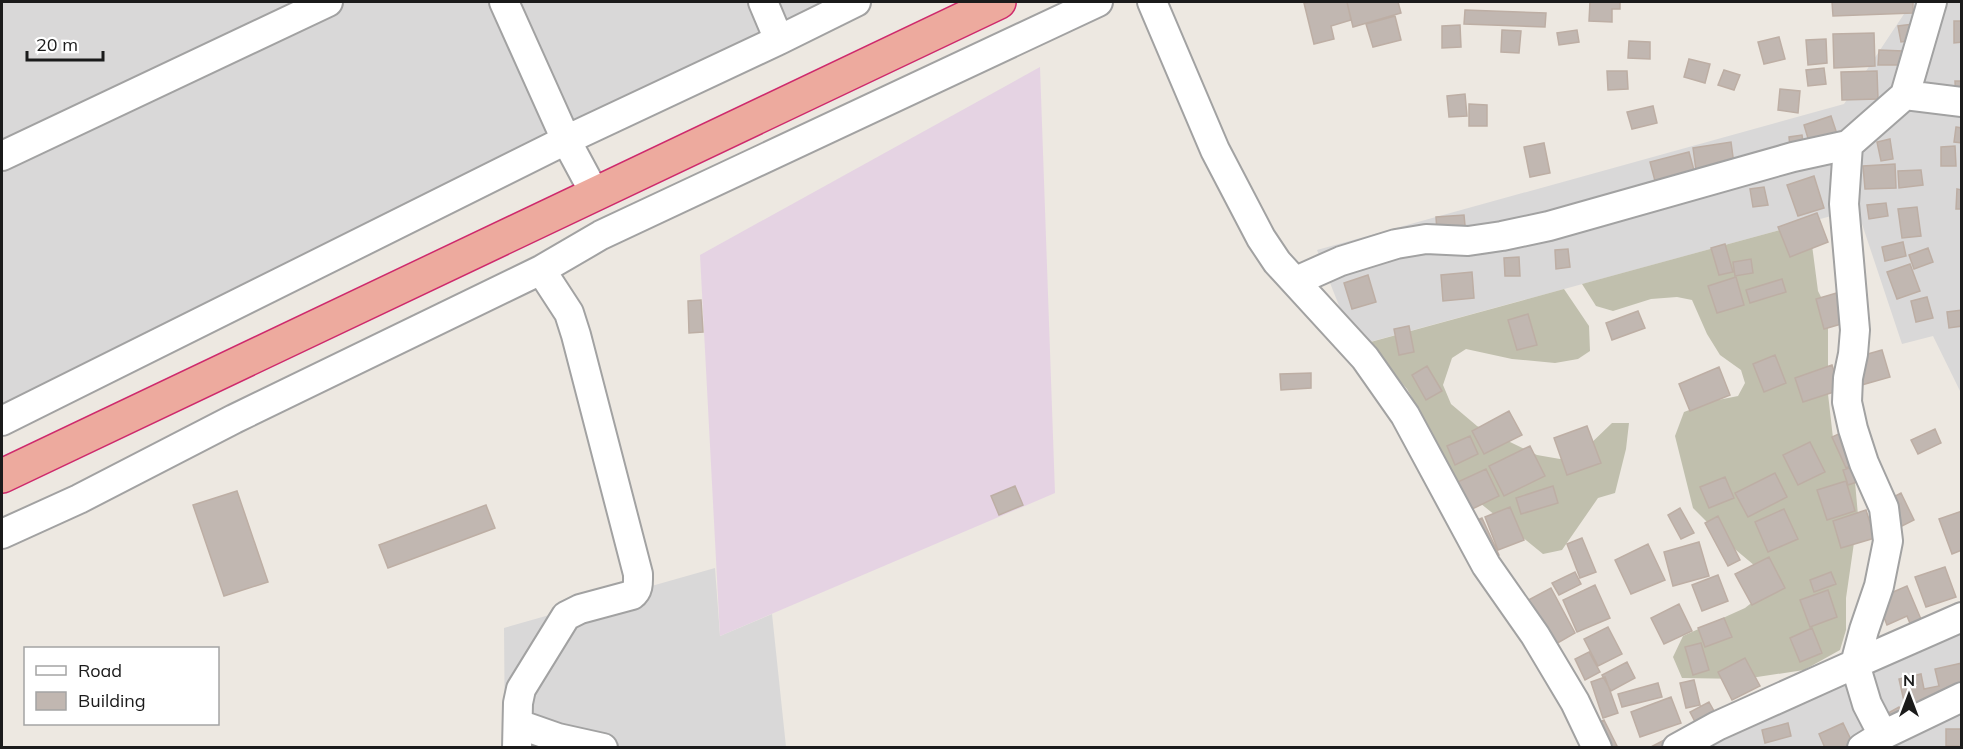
<svg xmlns="http://www.w3.org/2000/svg" width="1963" height="749" viewBox="0 0 1963 749" font-family="Mulish,sans-serif">
<style>
.residential{fill:#d9d8d8}
.industrial{fill:#e5d3e3}
.construction{fill:#c0bfad}
.building{fill:#c1b7b1;stroke:#bdaea4;stroke-width:1.5}
.lines{fill:none;stroke-linecap:round;stroke-linejoin:round}
.minor-casing{stroke:#a2a2a2;stroke-width:32}
.trunk-casing{stroke:#ce2a6c;stroke-width:36}
.minor{stroke:#fff;stroke-width:28}
.trunk{stroke:#edaa9e;stroke-width:33}
</style>
<rect width="100%" height="100%" fill="#ede8e1"/>
<path class="residential" d="M2 2H854L2 412Z
M1912 2H1961V393L1933 336 1902 344 1857 209 1355 346 1317 250 1844 104Z
M715 568 720 636 772 614 786 747H505L504 628Z
M1961 619V747L1688 748Z"/>
<path class="industrial" d="M1040 67 1055 493 720 636 700 255Z"/>
<path class="construction" d="M1809 222 1818 291 1828 311V394L1833 438 1855 482 1858 515 1846 598V630L1840 650 1804 670 1744 679 1682 678 1673 657 1683 636 1745 608 1768 590 1767 576 1730 545 1693 508 1675 436 1684 412 1713 401 1738 396 1745 383 1741 370 1720 355 1707 334 1692 300 1677 297 1651 299 1613 311 1596 306 1582 284Z
M1564 289 1589 326 1590 351 1578 359 1555 363 1512 359 1466 349 1452 358 1443 385 1451 404 1477 426 1537 455 1560 459 1584 450 1612 423H1629L1626 449 1615 493 1598 498 1562 550 1543 554 1459 486 1446 465 1428 426 1407 389 1367 343Z"/>
<path class="building" d="M1310 2H1347L1351 20 1331 26 1334 39 1314 44 1304 3Z
M1347 2H1398L1401 13 1353 27Z
M1590 2H1620V9H1612V22L1589 21Z
M1832 2H1913V13L1833 16Z
M1465 10 1546 13 1545 27 1464 24Z
M1395 16 1401 40 1373 47 1366 24Z
M1954 21H1962V42L1954 43Z
M1913 24 1915 40 1901 42 1898 26Z
M1460 25 1461 47 1442 48V26Z
M1502 30 1521 31 1519 53 1501 52Z
M1577 30 1579 42 1559 45 1557 33Z
M1874 33 1875 66 1834 68 1833 34Z
M1779 37 1785 59 1764 64 1758 42Z
M1826 39 1827 63 1808 65 1806 40Z
M1629 41 1650 42V59L1628 58Z
M1879 50 1903 51V65H1878Z
M1689 59 1710 64 1705 83 1684 77Z
M1824 68 1826 84 1808 86 1806 70Z
M1724 70 1740 75 1734 90 1718 85Z
M1607 71H1627L1628 89 1608 90Z
M1877 71 1878 99 1842 100 1841 72Z
M1955 81H1962V105H1956Z
M1780 89 1800 91 1798 113 1778 110Z
M1465 94 1467 116 1449 117 1447 96Z
M1469 104 1487 105V126H1469Z
M1653 106 1657 123 1632 129 1627 112Z
M1831 116 1841 146 1813 155 1804 125Z
M1956 127 1962 128V143L1954 142Z
M1802 135 1805 155 1791 157 1789 137Z
M1890 139 1893 159 1881 161 1877 142Z
M1731 142 1735 172 1697 177 1693 148Z
M1544 143 1550 173 1530 177 1524 147Z
M1955 146 1956 166H1941V147Z
M1689 152 1698 185 1659 196 1650 162Z
M1895 164 1896 188 1865 189 1863 166Z
M1921 170 1923 185 1899 188 1898 171Z
M1814 176 1824 208 1798 216 1787 185Z
M1764 187 1768 205 1753 207 1750 189Z
M1957 189 1962 190V209H1956Z
M1886 203 1888 216 1869 219 1867 205Z
M1917 207 1921 236 1902 238 1898 209Z
M1817 213 1828 242 1790 257 1778 227Z
M1464 215 1467 246 1438 247 1436 217Z
M1903 242 1906 256 1885 261 1882 247Z
M1725 244 1733 272 1719 275 1711 248Z
M1928 248 1933 262 1914 269 1909 255Z
M1568 249 1570 267 1556 269 1555 250Z
M1519 257 1520 276H1505L1504 258Z
M1751 259 1753 273 1735 276 1733 262Z
M1910 264 1920 291 1897 299 1887 272Z
M1472 272 1474 298 1443 301 1441 275Z
M1368 275 1376 302 1352 309 1344 283Z
M1736 277 1744 305 1717 313 1708 286Z
M1782 279 1786 292 1750 303 1746 290Z
M1847 290 1855 320 1824 329 1816 299Z
M1927 297 1933 318 1916 322 1911 301Z
M701 300 703 332 689 333 688 301Z
M1962 310V326L1949 328 1947 312Z
M1638 311 1645 328 1612 340 1606 323Z
M1528 314 1537 345 1517 350 1508 320Z
M1409 326 1414 352 1399 355 1394 329Z
M1882 350 1890 377 1858 386 1850 359Z
M1775 355 1786 383 1764 392 1753 364Z
M1832 365 1840 390 1803 402 1795 378Z
M1427 366 1442 391 1426 400 1412 375Z
M1719 367 1730 395 1690 411 1679 384Z
M1311 373V388L1281 390 1280 374Z
M1509 411 1522 435 1484 454 1472 431Z
M1858 425 1873 455 1846 468 1832 437Z
M1587 426 1601 463 1567 475 1554 438Z
M1935 429 1941 443 1918 454 1911 440Z
M1470 436 1478 454 1455 465 1447 446Z
M1810 442 1825 472 1798 485 1783 455Z
M1530 446 1545 476 1504 496 1489 466Z
M1873 460 1878 475 1848 485 1843 470Z
M1486 469 1499 496 1464 513 1451 485Z
M1775 473 1787 497 1748 517 1735 493Z
M1725 477 1734 498 1709 508 1700 487Z
M1846 481 1855 511 1827 520 1817 490Z
M1015 486 1023 505 999 515 991 496Z
M1553 486 1558 503 1521 514 1516 498Z
M237 491 268 582 224 596 193 505Z
M1901 493 1914 520 1894 530 1880 504Z
M486 505 495 528 388 568 379 545Z
M1510 507 1524 540 1498 550 1485 517Z
M1680 508 1694 533 1681 539 1668 515Z
M1784 509 1798 539 1768 552 1755 522Z
M1866 510 1875 538 1841 548 1833 521Z
M1962 511V550L1952 554 1939 519Z
M1718 516 1740 560 1728 566 1705 523Z
M1482 518 1499 555 1485 561 1468 524Z
M1582 538 1596 572 1580 578 1567 544Z
M1699 542 1709 576 1673 586 1664 552Z
M1648 544 1665 580 1631 594 1615 560Z
M1769 557 1785 588 1752 605 1735 574Z
M1945 567 1956 597 1926 607 1915 577Z
M1575 572 1581 584 1559 595 1552 583Z
M1831 572 1836 584 1814 592 1810 580Z
M1718 575 1728 601 1702 611 1692 585Z
M1595 585 1610 618 1577 632 1563 600Z
M1907 586 1926 631 1915 636 1907 616 1887 625 1877 599Z
M1551 588 1575 633 1542 652 1517 606Z
M1828 590 1837 617 1810 627 1800 600Z
M1679 604 1692 631 1664 644 1651 618Z
M1724 618 1732 637 1705 647 1698 628Z
M1608 627 1622 654 1598 666 1584 639Z
M1812 628 1822 653 1800 662 1790 638Z
M1701 643 1709 670 1693 675 1685 647Z
M1589 652 1600 672 1585 680 1575 659Z
M1745 658 1760 686 1732 700 1718 672Z
M1627 662 1635 678 1611 691 1602 675Z
M1962 663V697L1906 710 1899 679 1921 674 1924 689 1939 686 1935 669Z
M1605 677 1618 713 1603 718 1591 682Z
M1694 680 1700 705 1686 708 1680 683Z
M1658 683 1662 697 1622 707 1618 694Z
M1671 697 1681 723 1640 737 1631 712Z
M1709 702 1723 727 1703 737 1690 712Z
M1899 707 1905 717H1881Z
M1604 720 1618 748H1597L1587 728Z
M1788 723 1791 736 1765 743 1762 730Z
M1843 723 1855 748H1825L1819 734Z
M1946 729H1961V746H1946Z
M1670 737 1675 748H1649Z"/>
<g class="lines">
<defs>
<path id="minor" d="M504 2 566 140 595 194
M763 2 779 40
M1152 2 1215 150 1261 238 1277 262 1365 358 1405 415 1486 565 1535 635 1575 702 1597 748
M1905 95 1962 102
M2 156 328 2
M1296 281 1341 261 1396 244 1426 239 1468 241 1502 236 1549 226 1793 157 1848 145 1905 95 1932 2
M2 421 566 140 779 40 856 2
M2 534 79 499 234 419 541 270 601 235 1098 2
M518 724 558 738 603 748
M1883 735 1867 704 1855 664 1962 617
M517 748 518 703 521 689 566 616 580 609 632 595C639 590 638 582 638 574L576 335 569 313 541 270
M1677 748 1717 726 1855 664 1864 630 1879 586 1888 541 1884 508 1864 463 1853 429 1847 402 1848 378 1853 354 1855 330 1844 204 1848 145
M1862 748 1883 735 1962 697"/>
<path id="trunk" d="M2 476 999 2"/>
</defs>
<use href="#minor" class="minor-casing"/>
<use href="#trunk" class="trunk-casing"/>
<use href="#minor" class="minor"/>
<use href="#trunk" class="trunk"/>
</g>
<rect width="1963" height="749" fill="none" stroke="#1b1b1b" stroke-width="6"/>
<rect x="24" y="647" width="195" height="78" fill="#ffffff" stroke="#a4a4a4" stroke-width="1.5"/>
<rect x="36" y="666" width="30" height="9" fill="#ffffff" stroke="#a4a4a4" stroke-width="1.5"/>
<text x="78" y="677" font-size="18" fill="#1b1b1b">Road</text>
<rect x="36" y="692" width="30" height="18" fill="#c1b7b1" stroke="#a4a4a4" stroke-width="1.5"/>
<text x="78" y="707" font-size="18" fill="#1b1b1b">Building</text>
<g transform="translate(1909 695)" stroke="#ffffff" stroke-width="4.5" paint-order="stroke">
<path d="M0-4.5L10 22L0 15L-10 22Z" fill="#1b1b1b"/>
<text y="-9" font-size="16" font-weight="bold" text-anchor="middle" fill="#1b1b1b">N</text>
</g>
<path d="M27 51v9h76v-9" fill="none" stroke="#1b1b1b" stroke-width="3"/>
<text x="36" y="51" font-size="18" fill="#1b1b1b" stroke="#ffffff" stroke-width="4.5" paint-order="stroke">20 m</text>
</svg>
